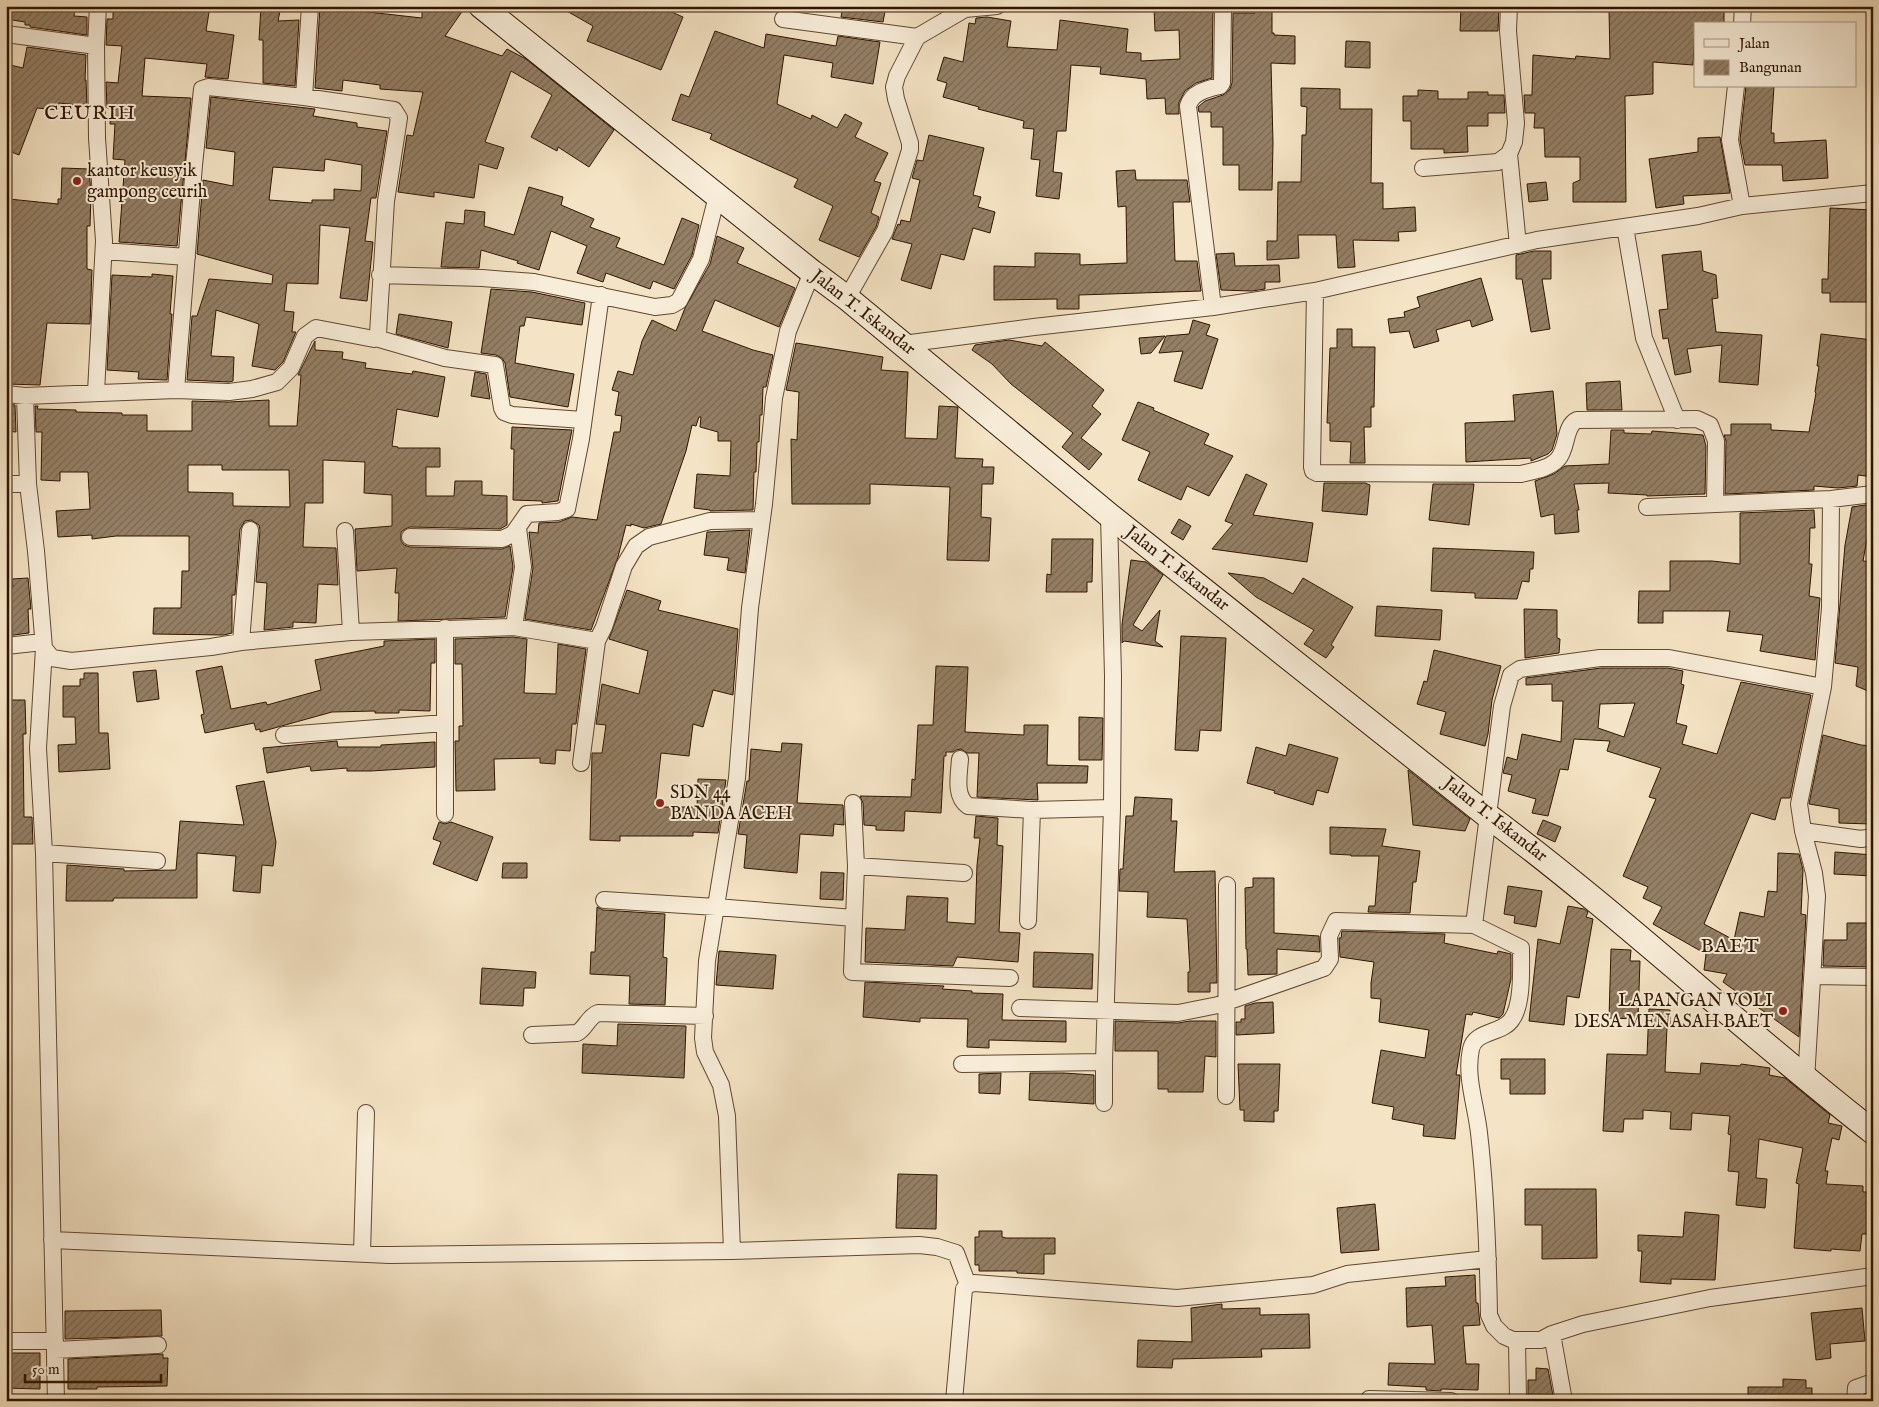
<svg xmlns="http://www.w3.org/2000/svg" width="1879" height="1407" viewBox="0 0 1879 1407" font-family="'IM FELL English',serif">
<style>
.building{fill:url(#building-hatch);stroke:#2f1500;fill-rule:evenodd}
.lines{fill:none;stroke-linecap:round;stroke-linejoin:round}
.street-casing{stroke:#604831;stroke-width:18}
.secondary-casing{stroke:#2f1500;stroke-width:26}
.street{stroke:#f8edd9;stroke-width:16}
.secondary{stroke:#f8edd9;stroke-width:24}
.poi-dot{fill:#8f2418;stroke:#f8edd9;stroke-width:2}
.labels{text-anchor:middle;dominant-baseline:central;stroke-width:4;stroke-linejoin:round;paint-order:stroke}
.poi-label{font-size:18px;fill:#2f1500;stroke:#f8edd9;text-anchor:start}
.street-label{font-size:18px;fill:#2f1500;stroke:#f8edd9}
.quarter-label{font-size:20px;letter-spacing:1px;fill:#2f1500;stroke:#f8edd9}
</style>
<defs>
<pattern id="building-hatch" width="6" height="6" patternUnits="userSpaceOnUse" patternTransform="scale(1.25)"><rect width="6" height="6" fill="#958066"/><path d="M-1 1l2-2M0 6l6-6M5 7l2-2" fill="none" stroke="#7a6852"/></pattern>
</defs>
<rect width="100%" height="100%" fill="#f4e3c4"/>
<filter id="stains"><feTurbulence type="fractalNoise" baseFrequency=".004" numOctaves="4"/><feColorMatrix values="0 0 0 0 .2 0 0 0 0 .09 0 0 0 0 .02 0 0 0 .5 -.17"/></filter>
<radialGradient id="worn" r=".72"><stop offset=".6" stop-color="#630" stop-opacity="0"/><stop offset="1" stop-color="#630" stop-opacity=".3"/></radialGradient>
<path class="building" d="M6 6H75L74 16 87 17V35L30 27V25H25V22L6 19Z
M113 6H210L206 31 234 35 228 79 205 77 207 64 145 58 142 96 191 98 177 246 119 242 125 160 113 159 115 124H110L111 109 107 108 106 82 118 83 122 46 106 45 107 19H113Z
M261 6H281L278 21 299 20 295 86 263 83V40H259Z
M320 6 350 8V10L422 18V7L444 9 446 6H466L445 36 502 56 507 49 526 59 614 130 589 167 558 147 557 151 531 137 552 95 511 71 485 142 504 148 497 169 479 164 474 198 434 192V197L398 192 407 135 413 136 423 92 380 89V85L343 80 342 91 315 88Z
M558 6H658L683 17 661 70 587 41 593 26Z
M843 6H886L883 22 841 17Z
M1213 6 1212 78 1196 83 1185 91 1179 102V114H1166L1165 98 1147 99 1146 79 1100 74 1101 67 1071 65 1066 131H1057L1053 172 1062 173 1059 199 1036 196 1040 160 1031 159 1034 129 1023 128 1024 121 978 109 979 107 943 97 947 83 937 80 944 57 963 62 969 23 975 24 976 18 987 17 1011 21 1007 47 1057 50 1060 20 1128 29 1126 52 1141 53V61L1180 59 1179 30 1155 31 1154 8Z
M1255 6H1272V33H1274V35L1295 36V64L1271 63 1273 143 1272 190H1239V165H1223V127H1211V112H1199L1198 107 1205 101 1223 95 1230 89 1232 83 1233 13H1255Z
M1461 6H1499L1498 31H1460Z
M1667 6 1724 8V24H1695L1693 65 1653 62V94L1625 96 1626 202H1573V183L1580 180V157H1545L1544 128H1534L1535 113H1525L1524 95H1532L1533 55 1575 59 1576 56 1610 59 1609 10 1667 12Z
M715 31 764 48 766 34 836 46 838 36 880 42 873 84 831 77 833 63 784 55 777 104 811 119 812 115 837 128 845 114 862 123 855 137 888 153 874 181 881 183 871 213 879 217 876 227 859 257 819 240 833 206 794 187 798 179 710 139 712 134 672 120 681 94 689 97Z
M1346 41 1370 42V68L1345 67Z
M27 47 86 55 85 80H86L87 106 59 103 58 110 37 108 19 155 6 150V64L23 68Z
M1746 86H1774L1771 133H1774V143L1826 140 1828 178 1783 181 1782 165H1745L1740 140Z
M1301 88 1340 89V109H1372L1371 183H1383V209L1415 207 1416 231 1398 232 1399 241 1353 240 1355 267 1338 268 1336 235H1298L1299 258 1267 260V241H1277L1278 182H1301L1302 135H1306L1307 107 1301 106Z
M1418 90 1438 91V99H1468V92H1488V95H1504L1505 113H1488V126H1467L1468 152 1444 153V149H1411V121H1403V96H1418Z
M211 97 315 109 313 116 357 123V127L387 131 376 198H371L365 241 373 242 367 301 340 298 350 228 320 225 318 284 287 283 284 311 294 312 292 332H296L283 362 275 370 252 366 259 324 216 310 211 356 234 357 233 381 229 382 187 380 192 316H197L209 279 272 284 273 275 197 254 203 180 233 186 235 152 206 148ZM325 159 362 165 361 191 334 189V200H312V203L269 200 273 167 324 171Z
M929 135 984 148 973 195 981 197 978 207 995 212 990 233 973 228 964 260 941 254 931 289 901 280 912 244 892 239 898 224 900 225 901 220 910 222 920 180 912 178 917 160 923 161Z
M1720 137 1730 193 1683 196 1684 204 1656 208 1649 159 1698 152V138Z
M62 168 89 169 91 194 90 226H87V269L92 270 90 324 47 323 40 385 6 384V227L9 199 58 204V199H61Z
M1135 170 1136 180H1187L1190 202H1173L1175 261H1197L1201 291 1079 295V309H1057V299L994 300V266L1035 267V253L1080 254V265L1127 263 1126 206 1118 207 1116 171Z
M1546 182 1548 200 1529 202 1527 184Z
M529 187 563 197 561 205 594 219 590 227 620 238 616 247 664 265 682 218 699 225 692 255 674 289 653 281 650 289 606 273 603 282 577 273 587 246 551 231 539 270 517 263 518 261 481 250 479 268 441 267 446 222 464 224 465 210 485 212 484 226 514 235Z
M1830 208 1873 210V302H1830V293H1822V279H1828Z
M717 236 744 248 737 263 795 288 779 327 715 300 702 331 753 350 773 355 766 387H763L762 415H760L759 442H757L756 472H754L753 510 710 511V510L694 508 697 474 730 476 731 441H718V432L700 427 701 417H699L696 426 692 425 686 451 661 524 644 528 631 524V526L626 525 618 557 591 630 525 619 533 568 529 532 538 533 539 523 559 522 572 517 597 520 614 432H620L622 416 615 415 619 392 612 390 618 371 633 375 642 341 652 320 676 331 685 308 710 264Z
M1534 251H1551V279H1542L1550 329 1531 332 1522 279H1516V255Z
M1701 251 1703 271 1716 275 1718 298 1712 299 1716 332 1762 335 1758 385 1719 382 1722 345 1687 349 1691 372 1675 375 1668 338 1663 339 1659 310 1668 309 1662 255Z
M1234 253 1235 266 1279 265 1280 282H1265V289L1252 291 1221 290 1216 254Z
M152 274 173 276 170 314H172L167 380 138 379 139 372 107 370 112 275 152 277Z
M1481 278 1493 320 1472 327 1470 320 1436 330 1439 341 1414 348 1409 331 1390 333 1388 319 1405 317 1404 312 1420 307 1417 297Z
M491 289 532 292 585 303 582 325 526 317 524 326H520L515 363 574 374 568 407 510 397 505 363 502 358 496 355 481 353Z
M399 314 452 322 448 348 396 334Z
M1193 320 1210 325 1206 335 1218 339 1202 389 1174 381 1183 351 1159 353 1166 336 1189 334Z
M1337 329H1352V347H1375L1374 407H1371V427H1364L1365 463H1350L1351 442 1330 441V423H1327L1330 348H1337Z
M1821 334 1873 340V477L1858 475 1857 486 1838 488 1814 486V490L1725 494 1726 441 1724 435H1731V424H1771V430L1809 432 1816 393 1815 392 1819 366H1817Z
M1165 336 1151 353 1141 354 1139 338Z
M1009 340 1042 346 1045 342 1104 390 1092 406 1101 414 1081 438 1102 454 1089 470 1062 447 1073 433 1011 384 992 364 972 350 975 345Z
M315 341V350L343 352 342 359 366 363 365 368 412 374 413 371 445 377 438 417 397 409 392 446 398 447V448H440V467H426V496H454L455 481H482V495L507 496V525L500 529 410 527 405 529 401 532V541L404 545 410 547 502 549 510 546 513 567 505 617 398 621 399 593H395L397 568 357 571 355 529 392 526V495L364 493 365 462 323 460V503H305L303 547 336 548 338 585 318 584 316 623 293 622V627L264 630 267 583 256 582 260 530 259 525 251 520 245 521 240 529 235 595H232V633L224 635 153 634 154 608H181L182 571H189V536H116L92 539V535L58 537 56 511 90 509 88 472H60V481L41 480 42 432H36L35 406H38L37 409 76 410V412L122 413V415H147V431H192V401L229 402 269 400V426H297L301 375H298ZM188 465H222V470H289L290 507 233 506V493L188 492Z
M796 343 883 357 881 370 908 372 905 438 937 439 939 406 958 407 955 458 983 459 982 467H994L993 484H982L981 517 991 518 989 561 947 560 950 487 870 484V504H792L791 439 797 440 799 392 786 390Z
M475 372 486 374 490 399 471 396Z
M1620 381 1622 410H1587L1586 383Z
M1553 391 1557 434 1552 450 1548 454 1531 461V458L1466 462 1465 423 1515 421 1513 395Z
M1138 402 1154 408 1153 410 1209 434 1204 444 1233 456 1209 496 1187 486 1181 500 1138 480 1150 452 1122 440Z
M6 404 15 405 16 432 6 431Z
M512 427 572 430 558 501 542 503V501L513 500 514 449H511Z
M1611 430H1624V433L1651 434 1652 431 1703 435 1706 446 1705 494 1647 496V495L1608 493 1609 483 1574 484 1579 510H1577L1579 532 1555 534 1554 514 1541 517 1535 481 1554 474 1565 466 1609 464Z
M1246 474 1267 484 1253 515 1313 523 1307 562 1212 549 1233 524 1225 521Z
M1324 483H1365L1370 485 1367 515 1322 511Z
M1433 484H1474L1469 525 1429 520Z
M1865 505 1873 506 1863 561 1873 562V693L1856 686 1858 667 1835 663 1845 545 1852 507Z
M1814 510 1815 528H1810L1809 564H1812L1809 596 1820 598 1815 660 1760 651 1763 635 1727 631 1730 611H1663V623H1638L1639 591H1670V561H1712L1740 564V513Z
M1179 519 1191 526 1183 540 1171 533Z
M750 530 745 573 727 570 729 558 704 555 707 532Z
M1052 539H1093L1092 582H1087V592H1046L1047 574 1051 575Z
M1433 548 1534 552 1533 569H1530L1529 582 1522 581 1517 599 1475 598V593L1431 591Z
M1131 560 1146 562 1163 575 1133 625 1142 631 1160 610 1155 641 1163 647 1124 641 1122 643V624Z
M1228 573 1264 578 1293 594 1303 578 1353 607 1331 645 1334 647 1326 658 1304 644 1314 630 1256 597Z
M28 578 31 609H28L29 633 6 636V587H13L12 579Z
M627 590 661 601 658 610 738 629 733 695 713 690 703 727 693 724 689 756 661 753 655 807H697L698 779 726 780 718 833 693 832V836H620V841L590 840 592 753H602L606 725 596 724 602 684 639 694 648 651 609 639Z
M1377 606 1442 610 1440 640 1375 636Z
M1524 609 1557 610V638L1560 639 1559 653 1525 658Z
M1181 636 1226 638 1221 731 1200 730 1198 751 1175 750Z
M513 637 527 639 524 693 556 694 558 644 586 649 576 724H572L570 751 556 750 555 764 540 763V758L494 759 495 790 456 791 455 741H459V726H463L462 664H455V639Z
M435 639V663H431L430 711 399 710V713H375V711L332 712 260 732V729L256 730 254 723 205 733 201 715 204 714 196 671 222 666 231 709 266 702 267 705 321 690 315 660 384 646V641Z
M1434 650 1501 666 1492 700 1488 734 1485 746 1440 734 1446 712 1417 704 1424 681 1427 682Z
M936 666 968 667 965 732 1024 735V725H1048L1047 765 1088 766 1087 783H1037L1038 800 977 797 979 753H967L961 749 956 750 953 752H946V756H944L941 813 905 811 904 831 876 830V826L864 825 863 803 860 796 911 797 912 779 915 780 918 725H933Z
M1601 668H1668L1683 671 1681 684 1684 685 1676 723 1687 726 1682 744 1717 754 1741 682 1811 695 1790 798H1781L1775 820 1751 813 1704 924 1734 940 1740 912 1764 917 1768 891 1777 892 1778 853 1799 854 1803 870 1801 914 1806 915 1799 1037 1723 982 1727 974 1704 970 1706 954 1653 924 1662 907 1643 898 1648 887 1623 876 1656 799 1649 797 1661 768 1607 751 1610 741 1574 739 1568 770 1560 769 1548 816 1532 813 1536 799 1508 791 1512 775 1503 773 1507 757 1517 760 1522 734 1561 742 1563 701H1552V684L1526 685V678ZM1635 703 1624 737 1598 728 1600 704Z
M156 670 159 699 137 702 133 672Z
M84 673H98L99 733H108L110 769 59 772 58 745 76 744 75 717H63V686H80V679H84Z
M6 700H25L26 734H23L24 817H32L33 844H6Z
M1079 717 1103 718 1102 760H1079Z
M1823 735 1861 745 1873 746 1871 824 1839 823V809L1809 804Z
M337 741 338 747H381V745L435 742V767L371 771H347V768L311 771 310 766 267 773 263 748Z
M782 743 802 744 797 803 843 805 844 825 834 824 833 836 800 834 797 873 744 868 747 835 738 834 747 781H749L751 749 781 752Z
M1289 744 1338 758 1328 793 1317 790 1313 805 1274 793 1275 791 1247 783 1256 747 1286 756Z
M1408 770 1470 819 1465 831 1413 825Z
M264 781 276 842 273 866 262 865 260 893 233 891 236 856 197 853V898H114L113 901H66L67 865 124 869V871L176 870 180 821 244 825 236 786Z
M1135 797 1172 799 1171 821H1177L1174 872 1215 871 1217 983H1210V992H1188V972H1190L1187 919 1147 917 1148 892 1119 891 1120 869H1123L1126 816H1133Z
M976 816 998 818 997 845 1003 846 999 932 1020 933 1018 962 957 957 953 966 865 962 866 928 905 930 907 896 948 898 947 922 975 924 977 865 980 838H974Z
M1543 820 1561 827 1555 842 1537 834Z
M439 822 445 824 451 822 493 837 477 881 433 864 441 842 433 839Z
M1330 827 1386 829 1382 846 1420 851 1416 882H1413L1410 913 1368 912 1369 906H1375L1379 856H1351V855L1330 854Z
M1835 852 1873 855V876L1834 874Z
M503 863H527V878H502Z
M821 872 844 873 843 900 820 899Z
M1253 878H1274V933L1319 936 1320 952 1277 949V974L1248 975 1247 949H1246L1245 888 1253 887Z
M1508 886 1542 891 1536 927 1514 923 1515 916 1504 914Z
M1568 906 1584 909 1588 912 1586 917 1593 919 1579 998 1567 996 1564 1025 1529 1021 1538 939 1560 944Z
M597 907 603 910 665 914 663 957 667 958 665 1005 629 1004 630 976 590 974 591 952H595Z
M1847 923H1873V967L1823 966 1824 940H1847Z
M1342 931 1445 934 1444 943 1497 954 1498 951 1511 954V979L1503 1014 1499 1018 1473 1012 1472 1015 1466 1014 1456 1075H1460V1077L1455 1139 1423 1136 1424 1125 1392 1119 1394 1107 1372 1103 1381 1050 1425 1058 1429 1030 1379 1022 1381 999 1371 998V983L1374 962 1340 957 1339 938H1341Z
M1611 949 1631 950 1630 961H1640L1638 1019 1609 1018Z
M719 951 776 955 773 989 716 985Z
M1034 952 1093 954 1092 989 1033 987Z
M482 968 536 972 535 988H524L523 1006 480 1004Z
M865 982 944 986 942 989 972 991V993L1003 994 1002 1020 1066 1021V1042L989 1040V1048L967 1047 968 1019 920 1018V1022L863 1017Z
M1273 1002 1274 1033 1236 1035V1022H1241V1019H1245V1006L1255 1003Z
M1649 1009 1670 1010V1027H1667L1665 1072 1700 1074 1701 1063 1740 1066 1741 1064 1770 1068 1769 1075 1785 1078 1830 1115 1828 1123 1842 1126 1839 1140 1832 1138 1825 1171H1828L1826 1184 1863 1186V1192H1873V1234H1862L1860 1251 1831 1249V1251L1794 1248 1799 1184 1796 1183 1803 1148 1759 1139 1756 1178 1767 1179 1765 1208 1736 1205 1739 1172 1728 1171 1731 1135 1728 1134 1730 1116 1692 1113 1691 1130 1670 1129 1671 1112 1643 1110V1119H1624L1623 1132 1603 1131 1607 1054 1647 1055Z
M1115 1021 1178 1023 1190 1021H1216V1057L1205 1056 1203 1092H1168V1089H1158V1051H1115Z
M618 1024 686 1026 684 1078 582 1073 583 1044 617 1046Z
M1501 1059H1545V1094H1510V1079H1501Z
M1238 1064H1280L1278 1111H1274V1122L1244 1121V1110H1240Z
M1001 1073 1000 1094 979 1093V1074Z
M1030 1073H1064L1094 1075V1104L1029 1100Z
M898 1174 937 1175 936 1229 896 1228Z
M1525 1189H1596L1597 1258 1542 1259V1225H1525Z
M1375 1204 1379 1250 1341 1253 1337 1208Z
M1685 1212 1719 1215 1715 1280 1671 1279V1284L1640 1282 1642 1251H1638V1235L1683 1237Z
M979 1231H1002V1237L1006 1238H1055V1254H1044V1274L1017 1273V1271H979V1265H975V1237H979Z
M1475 1275 1476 1303H1478L1480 1325 1463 1326 1466 1364H1479L1478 1390 1441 1389V1391L1426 1390V1387L1388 1385 1389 1363 1435 1364 1432 1325 1407 1327 1406 1288 1446 1286 1445 1277Z
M1222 1304V1309L1260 1308V1315L1309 1314 1310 1348 1261 1349 1262 1357 1173 1359 1172 1368 1137 1367 1138 1340 1192 1342 1191 1308Z
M1862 1308 1865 1341 1830 1344 1831 1358 1816 1360 1811 1313Z
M161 1310 162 1336 65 1339V1311Z
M6 1353H40V1389L6 1388Z
M163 1354V1358H168L167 1386 97 1387V1389H68V1359Z
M1536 1368 1548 1369 1554 1401H1528V1380H1536Z
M1783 1379 1806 1380V1388H1812V1401H1748V1387H1783Z"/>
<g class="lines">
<defs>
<path id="street" d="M783 19 917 37
M1742 24 1743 6
M6 34 96 46
M1736 86 1730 140 1742 206
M304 97 310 6
M1509 154 1518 245
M1423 168 1498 162 1509 154 1514 142 1516 123 1508 31 1509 6
M1625 227 1644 338 1677 420
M104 251 187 257
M380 275 482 278 534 282 655 307 672 305 679 301 701 259 717 196
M1315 291 1312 467 1313 471 1317 473 1521 474C1533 471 1549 469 1558 459 1568 448 1564 426 1577 420L1697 419 1710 425 1716 441 1715 504
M847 298 885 231 910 150V143L896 99 894 87 897 76 917 37 965 9 997 6
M1213 307 1188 106C1192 92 1207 89 1220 86L1222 83 1223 6
M376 338 445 358 495 365 502 408 504 412 512 415 583 420
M903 344 1034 327 1213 307 1315 291 1537 240 1698 216 1742 206 1873 193
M96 392 104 241 97 138 96 46 98 6
M6 394 25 396 176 390 229 392 252 389 277 382 291 368 305 336 316 328 374 339 378 334 386 201 399 118 394 110 304 97 208 87 202 89 194 165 176 390
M25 396 28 484 36 551 44 648 52 658 71 661 211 647 241 642 351 632 514 627 597 641
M6 484H28
M1647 507 1831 499 1873 494
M345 531 351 632
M410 537 502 539 513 534 527 514 558 512 567 509 581 439 601 295
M514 627 523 567 518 528
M241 642 250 530
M6 646 43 642
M44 648 38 748 44 853 56 1401
M284 735 445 723
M960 759C959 775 954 796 968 806L1032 810 1112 808
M581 763 597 641 604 627 624 566 636 546 649 537 710 521 762 520
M853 803 856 866 852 972 1010 978
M445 814V628
M1803 831 1861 839 1873 837
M44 853 157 861
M856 866 964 873
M604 900 716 907 854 918
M1028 921 1032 810
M1474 925 1502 706 1511 675 1520 669 1600 658H1669L1823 687
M1814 976 1873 977
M1020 1008 1178 1013 1218 1005 1324 968 1330 959 1329 936 1336 921 1474 925 1521 948C1521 967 1523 1004 1512 1019 1503 1034 1475 1030 1471 1049 1465 1077 1476 1105 1479 1133 1486 1193 1488 1254 1489 1315L1494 1326 1504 1336 1513 1340H1541L1552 1334 1583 1324 1710 1298 1873 1276
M532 1035 577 1033C586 1028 588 1017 598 1013L705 1016
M962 1064 1104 1062
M1806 1080 1817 896 1814 873 1803 831 1799 804 1823 687 1830 608 1831 499
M1226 1096 1227 885
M1104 1103V1062L1112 808 1113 676 1109 515
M52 1240 390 1255 732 1251 919 1245 937 1247 956 1253 968 1285
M732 1251 727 1116 721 1085 705 1052 703 1038 707 961 737 778 750 608 764 504 774 398 788 331 812 272
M362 1253 366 1113
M1552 1334 1564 1401
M1517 1340 1518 1401
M6 1341H55
M55 1350 158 1345
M1369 1399 1451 1401
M954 1401 964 1289 968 1285 974 1283 1177 1298 1313 1285 1347 1274 1488 1259
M1855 1401 1856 1388 1873 1382"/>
<path id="secondary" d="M481 6 812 272 847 298 1109 515 1488 816C1621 915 1742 1030 1873 1132"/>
</defs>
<use href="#street" class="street-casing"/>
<use href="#secondary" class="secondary-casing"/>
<use href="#street" class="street"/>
<use href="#secondary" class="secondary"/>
</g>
<g class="poi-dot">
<circle cx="77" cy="181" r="5"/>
<circle cx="660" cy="803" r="5"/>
<circle cx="1783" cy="1011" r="5"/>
</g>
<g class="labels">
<g class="poi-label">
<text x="87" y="171">kantor keusyik<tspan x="87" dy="21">gampong ceurih</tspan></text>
<text x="670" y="793">SDN 44<tspan x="670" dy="21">BANDA ACEH</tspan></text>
<text x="1773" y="1001" text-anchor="end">LAPANGAN VOLI<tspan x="1773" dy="21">DESA MENASAH BAET</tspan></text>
</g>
<g class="street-label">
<text transform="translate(863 313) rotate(38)">Jalan T. Iskandar</text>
<text transform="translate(1177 569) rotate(38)">Jalan T. Iskandar</text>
<text transform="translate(1495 820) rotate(38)">Jalan T. Iskandar</text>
</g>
<g class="quarter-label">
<text x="90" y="113">CEURIH</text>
<text x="1730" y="946">BAET</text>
</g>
</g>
<rect width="1879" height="1407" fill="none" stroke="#f4e3c4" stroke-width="25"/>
<rect x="8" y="8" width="1864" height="1392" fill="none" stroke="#2f1500" stroke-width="2.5"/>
<rect x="12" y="12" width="1854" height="1382" fill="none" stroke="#2f1500"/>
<rect x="1694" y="22" width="162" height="65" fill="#f8edd9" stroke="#a89782"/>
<rect x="1704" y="39" width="25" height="8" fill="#f8edd9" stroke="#a89782"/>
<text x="1739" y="48" font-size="15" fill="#2f1500">Jalan</text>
<rect x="1704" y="60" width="25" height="15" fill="url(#building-hatch)" stroke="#a89782"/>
<text x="1739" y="72" font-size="15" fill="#2f1500">Bangunan</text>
<path d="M25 1374v8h136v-8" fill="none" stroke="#2f1500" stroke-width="2.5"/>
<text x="32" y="1374" font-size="15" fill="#2f1500" stroke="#f8edd9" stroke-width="4" paint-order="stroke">50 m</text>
<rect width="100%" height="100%" filter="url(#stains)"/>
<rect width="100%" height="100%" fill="url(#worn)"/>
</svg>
